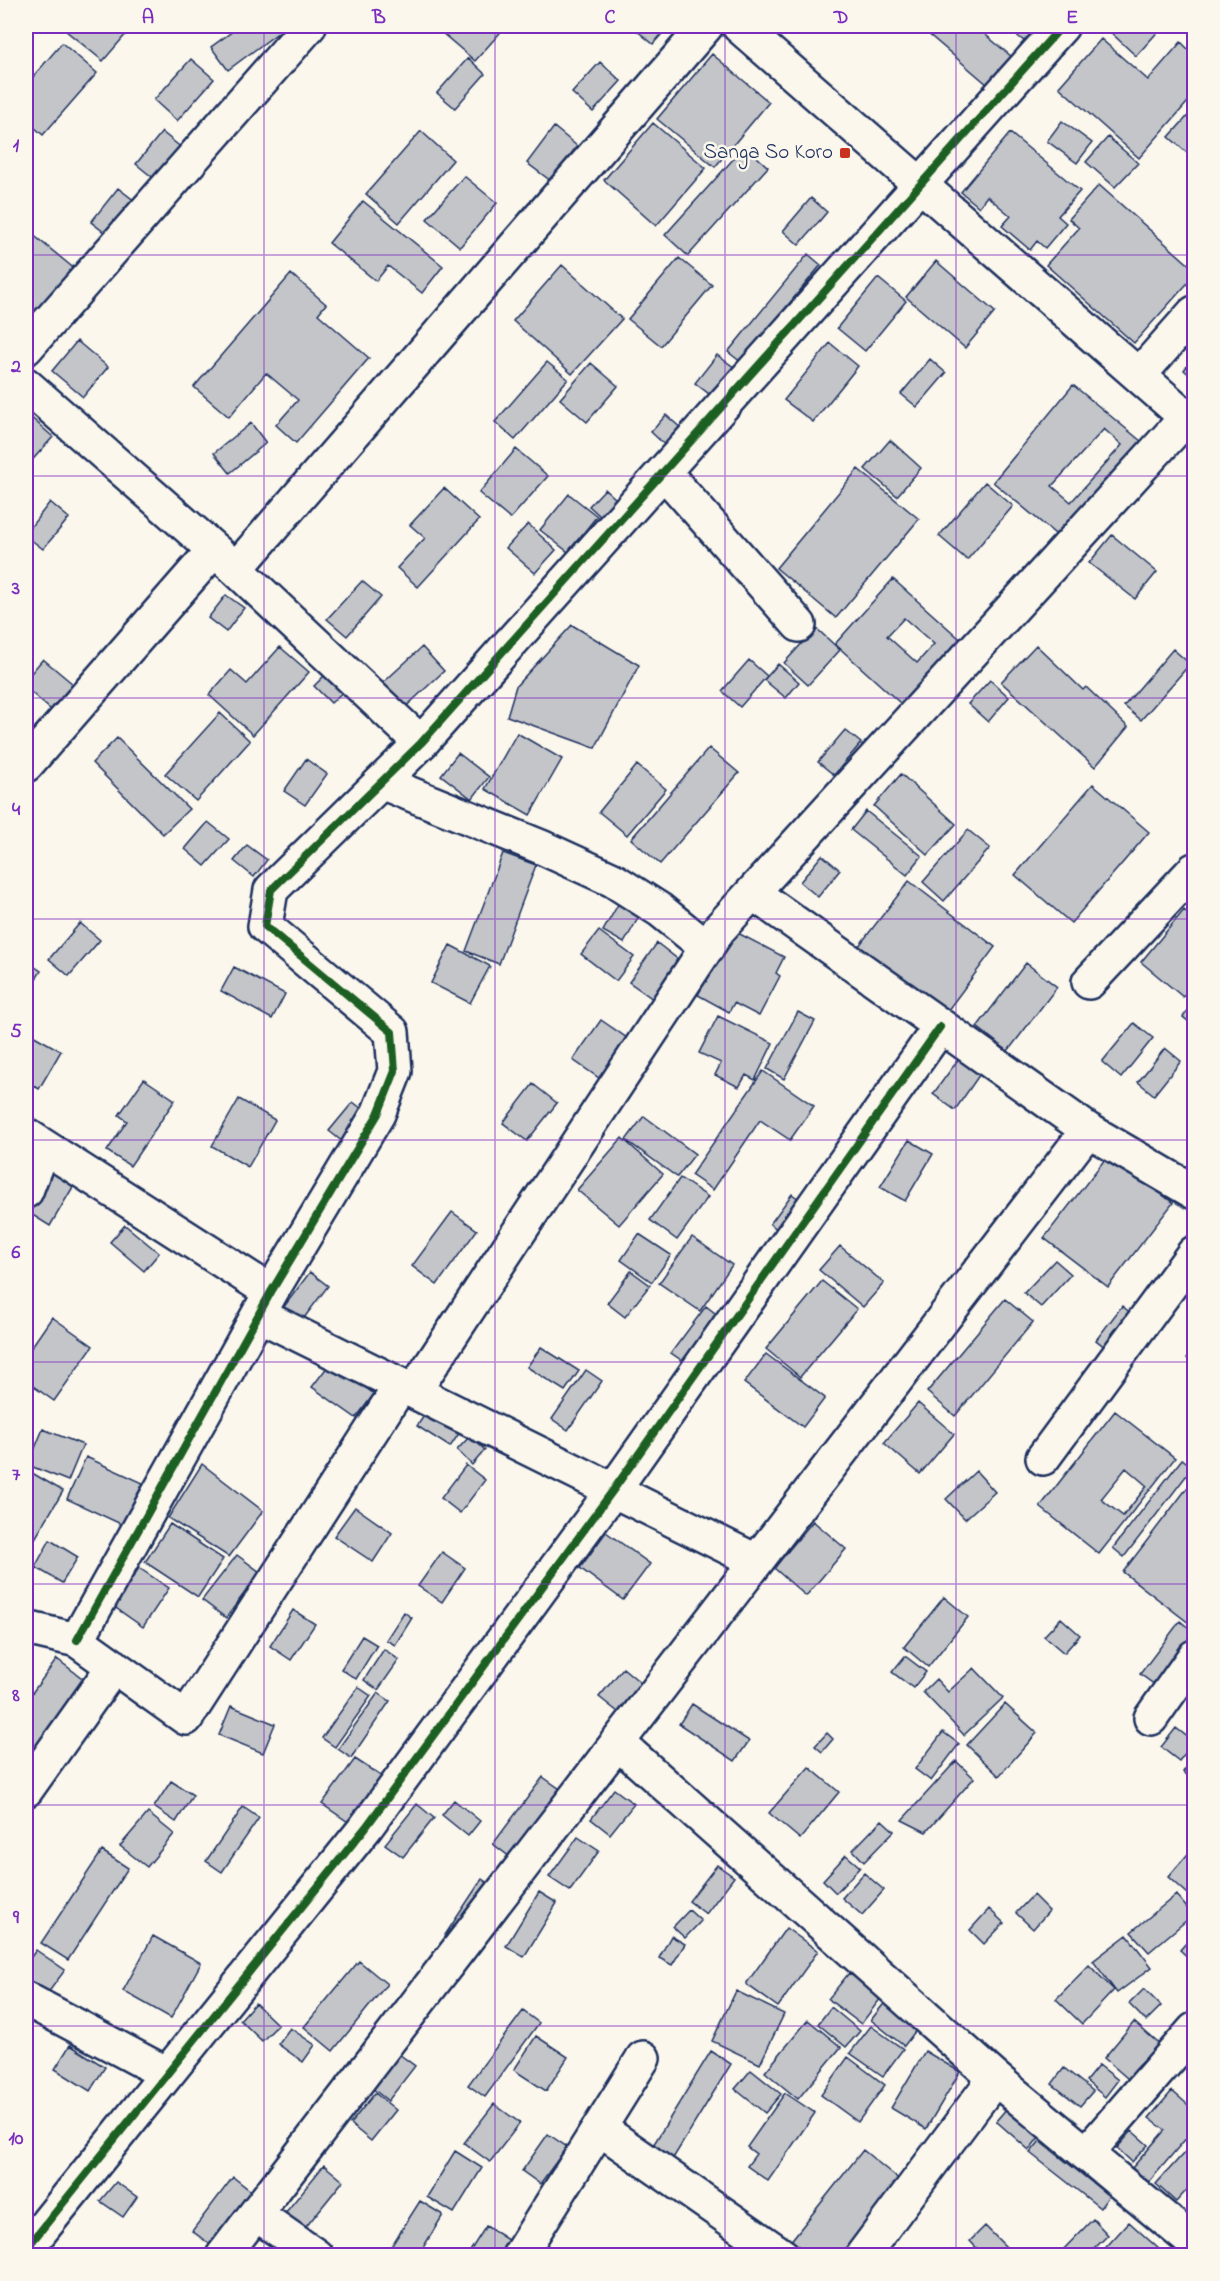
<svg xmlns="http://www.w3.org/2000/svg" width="1220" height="2281" viewBox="0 0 1220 2281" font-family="'Indie Flower',sans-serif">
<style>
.building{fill:#c3c5c9;stroke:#1b2f5e;stroke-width:1.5;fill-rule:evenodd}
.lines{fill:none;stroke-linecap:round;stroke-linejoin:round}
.street-casing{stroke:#1b2f5e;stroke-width:38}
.secondary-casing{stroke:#1b2f5e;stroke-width:38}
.street{stroke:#fbf7ec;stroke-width:33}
.secondary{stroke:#fbf7ec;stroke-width:33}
.cycleway-casing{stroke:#fbf7ec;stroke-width:11}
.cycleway{stroke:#1b5e20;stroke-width:8}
.grid{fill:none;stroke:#7b2cbf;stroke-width:1.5;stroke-opacity:0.55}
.poi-dot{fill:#c8321e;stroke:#fbf7ec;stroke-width:2}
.labels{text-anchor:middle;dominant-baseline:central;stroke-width:5;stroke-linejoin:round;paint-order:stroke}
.poi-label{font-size:21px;fill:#1b2f5e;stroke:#fbf7ec;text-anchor:end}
.neatline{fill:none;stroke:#7b2cbf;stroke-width:2}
.grid-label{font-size:20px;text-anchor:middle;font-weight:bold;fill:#7b2cbf}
</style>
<rect width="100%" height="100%" fill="#fbf7ec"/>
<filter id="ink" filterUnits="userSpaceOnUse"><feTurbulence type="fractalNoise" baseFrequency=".0167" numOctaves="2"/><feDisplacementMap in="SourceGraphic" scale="12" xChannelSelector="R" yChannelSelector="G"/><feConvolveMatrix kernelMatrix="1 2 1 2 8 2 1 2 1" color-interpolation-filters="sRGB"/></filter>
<g filter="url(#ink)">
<path class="building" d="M60 26H133L103 61Z
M240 26H287L228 70 211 47Z
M434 26H506L475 61Z
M638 26H667L668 27 653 44 635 29Z
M919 26H975L1012 57 988 85Z
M1005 26H1045L1029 45Z
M1109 26H1163L1136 56 1107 29Z
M1101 39 1148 80 1181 42 1194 55V95L1139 158 1059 87Z
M62 43 97 73 43 135 26 120V85Z
M712 54 769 102 715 167 657 119Z
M468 58 485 74 455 108 437 93Z
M191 59 214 79 177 121 154 100Z
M600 62 621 81 593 112 572 93Z
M1194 109V159L1169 137Z
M1062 121 1092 143 1077 163 1047 141Z
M653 123 706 168 656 226 604 180Z
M554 127 577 146 551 181 527 163Z
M421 131 453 160 399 223 366 194Z
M162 132 183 149 157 181 136 164Z
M1010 133 1080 191 1058 216 1066 223 1045 248 1037 241 1030 250 1002 226 1011 216 987 196 979 207 961 192Z
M1108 137 1138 163 1115 187 1086 162Z
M745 146 768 167 688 256 665 235Z
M464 176 497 203 460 247 427 219Z
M1099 185 1194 269V276L1134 343 1046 265 1079 228 1069 219Z
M118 188 136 202 109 236 91 222Z
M811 198 827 212 799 245 783 231Z
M363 201 443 266 422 293 388 266 376 281 329 243Z
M26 229 76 270 26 332Z
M808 254 821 265 741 362 728 352Z
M679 258 712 285 661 346 628 319Z
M936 261 995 312 965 348 906 297Z
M562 265 622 319 572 374 513 321Z
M291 274 326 304 318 314 369 358 296 443 276 425 298 400 266 373 229 417 194 387Z
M878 278 906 301 865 351 837 328Z
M77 341 108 367 83 397 52 371Z
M830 343 858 366 813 422 784 400Z
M717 355 735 368 713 397 695 383Z
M1194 357V379L1184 370Z
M930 359 946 373 917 407 901 394Z
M547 362 568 379 515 440 495 422Z
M591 363 618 386 587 422 560 399Z
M1073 385 1147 446 1066 543 993 482ZM1104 429 1122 445 1071 502 1052 486Z
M26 413 53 437 26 467Z
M666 415 683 430 667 447 651 432Z
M251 423 266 443 230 473 214 453Z
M890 440 921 468 897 496 865 469Z
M516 449 548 476 510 519 479 493Z
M858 469 919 519 836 618 776 568Z
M985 482 1013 506 967 560 939 536Z
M444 488 479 520 418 587 397 568 425 538 410 525Z
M605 489 616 499 600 516 589 506Z
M569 494 597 516 568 552 540 530Z
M50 502 69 518 43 549 26 536V533Z
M528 524 556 550 535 573 506 548Z
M1112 535 1157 572 1135 599 1089 563Z
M893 579 969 647 910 712 835 644ZM904 618 934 644 917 663 887 636Z
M362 581 381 597 347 636 327 619Z
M226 595 244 608 226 632 208 618Z
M572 625 639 665 595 748 507 716 516 686Z
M816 628 840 650 808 685 784 663Z
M1036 645 1083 690 1086 687 1128 727 1095 767 1001 682Z
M280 647 309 672 253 735 209 695 231 670 247 684Z
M422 647 444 671 396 716 373 692Z
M1173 649 1190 664 1141 720 1124 706Z
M43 659 73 684 51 710 26 688V679Z
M749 660 767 676 740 707 722 691Z
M778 664 799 682 786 698 764 680Z
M331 669 348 687 331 703 314 686Z
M990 680 1009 697 988 722 968 704Z
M220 713 250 741 196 801 165 774Z
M845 730 861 743 834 775 818 762Z
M517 733 562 759 530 815 485 789Z
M117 738 189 809 163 834 92 763Z
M709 748 739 773 660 864 631 839Z
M458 753 489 777 472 799 441 775Z
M306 759 327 774 305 805 284 791Z
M637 765 666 789 627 835 599 812Z
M901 774 956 824 928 855 874 806Z
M1093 784 1149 832 1071 923 1015 875Z
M866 811 922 856 907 875 851 830Z
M208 822 229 839 205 866 185 849Z
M968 830 990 848 944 901 923 882Z
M247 845 267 860 254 877 234 861Z
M503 853 536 865 499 964 466 951Z
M822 855 840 870 818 897 800 882Z
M909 881 995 947 945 1014 858 947Z
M624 894 645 906 624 943 603 931Z
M1184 910 1194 919V983L1183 997 1141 962Z
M80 923 100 940 69 976 49 959Z
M732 930 784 957 776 973 780 976 759 1016 734 1003 729 1012 698 995Z
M599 931 634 957 616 981 581 954Z
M657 943 680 961 653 999 629 982Z
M450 945 490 966 470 1003 431 983Z
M26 961 41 971 26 995Z
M1026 963 1057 987 1008 1051 977 1027Z
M234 967 285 994 272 1019 221 991Z
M1194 1002V1026L1183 1017Z
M798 1012 815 1021 784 1079 767 1069Z
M718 1016 773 1043 755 1080 746 1075 739 1087 715 1075 721 1063 699 1053Z
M601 1020 627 1038 599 1078 573 1060Z
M1134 1023 1153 1038 1121 1078 1102 1062Z
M29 1033 61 1051 39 1089 26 1081V1039Z
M1165 1048 1181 1061 1154 1095 1138 1082Z
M960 1057 982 1071 955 1110 933 1094Z
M763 1071 814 1106 790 1140 760 1120 713 1190 691 1175Z
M144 1079 175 1100 130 1166 107 1151 127 1121 119 1115Z
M533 1084 557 1103 527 1141 503 1123Z
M239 1099 275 1120 248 1167 212 1146Z
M353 1102 371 1116 348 1146 329 1131Z
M644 1116 695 1154 677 1177 626 1140Z
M622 1138 663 1174 619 1225 577 1190Z
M909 1140 933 1154 905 1201 880 1187Z
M1109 1154 1173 1203 1108 1287 1044 1238Z
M55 1160 80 1175 50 1226 26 1211Z
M680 1178 708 1197 677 1240 650 1220Z
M792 1194 810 1207 788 1237 770 1224Z
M452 1212 477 1230 437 1285 412 1266Z
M125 1225 159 1253 144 1271 110 1242Z
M639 1234 671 1255 652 1282 621 1260Z
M692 1237 732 1265 700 1311 659 1283Z
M840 1246 884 1283 863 1307 819 1270Z
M1055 1260 1071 1274 1041 1307 1024 1293Z
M631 1271 650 1285 625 1317 607 1303Z
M310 1272 328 1286 301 1322 283 1308Z
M822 1281 857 1309 800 1377 766 1349Z
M1005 1299 1033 1322 955 1416 927 1392Z
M706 1306 724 1320 690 1366 671 1353Z
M1122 1306 1141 1321 1115 1355 1096 1340Z
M52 1317 93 1346 54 1401 26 1381V1355Z
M541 1347 579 1371 565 1391 527 1367Z
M1194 1348V1364L1187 1358Z
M766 1354 825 1398 803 1427 744 1383Z
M331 1362 374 1394 356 1418 312 1387Z
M586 1370 602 1381 568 1430 552 1419Z
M918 1403 954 1434 920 1474 884 1443Z
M428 1410 460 1432 450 1447 417 1426Z
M1115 1411 1175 1458 1099 1554 1040 1507ZM1126 1468 1147 1486 1123 1516 1101 1499Z
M43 1429 83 1445 68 1481 28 1465Z
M470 1436 485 1450 472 1465 457 1450Z
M86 1457 143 1483 123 1525 67 1499Z
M1182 1459 1193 1467 1124 1557 1113 1548Z
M202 1464 263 1511 229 1557 168 1518Z
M466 1465 485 1480 460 1513 441 1498Z
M27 1470 63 1491 26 1554V1472Z
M976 1471 995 1492 965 1519 946 1499Z
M1194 1479V1627L1123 1572Z
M355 1507 392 1533 373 1562 334 1536Z
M813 1521 846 1549 806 1596 774 1568Z
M170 1524 223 1559 198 1597 145 1562Z
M606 1532 650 1564 623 1600 580 1568Z
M50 1540 78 1557 62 1583 35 1567Z
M442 1552 465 1568 442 1602 418 1586Z
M237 1555 260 1572 226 1618 202 1600Z
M139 1568 169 1588 143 1627 113 1606Z
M944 1597 968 1617 928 1667 904 1647Z
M293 1610 315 1624 291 1660 270 1646Z
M404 1612 412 1618 395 1645 386 1640Z
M1061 1618 1080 1635 1064 1653 1044 1636Z
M1180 1621 1194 1632V1646L1162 1690 1140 1674Z
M362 1636 377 1645 356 1679 341 1669Z
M384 1649 399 1660 378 1690 364 1680Z
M905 1656 926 1672 913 1688 892 1672Z
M57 1659 90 1684 26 1769V1701Z
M623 1668 641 1683 618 1712 599 1697Z
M974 1668 1003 1698 964 1735 923 1692 936 1679 948 1692Z
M358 1687 371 1696 335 1747 322 1738Z
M378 1693 390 1701 351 1758 338 1749Z
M692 1704 749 1741 735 1761 679 1724Z
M1005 1704 1037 1733 999 1776 967 1745Z
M231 1706 275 1724 263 1753 219 1735Z
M1176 1728 1194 1742 1179 1761 1161 1747Z
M943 1732 959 1744 931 1781 915 1769Z
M827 1733 833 1739 822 1752 815 1746Z
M1194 1756V1780L1183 1772Z
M355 1759 387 1780 354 1826 322 1804Z
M956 1761 974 1778 926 1832 902 1820Z
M809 1767 839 1792 800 1839 769 1813Z
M543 1777 560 1789 510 1857 493 1844Z
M171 1781 193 1795 176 1822 154 1807Z
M614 1789 634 1804 610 1834 591 1819Z
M454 1800 480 1821 468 1836 442 1815Z
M417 1804 434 1818 403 1857 385 1844Z
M243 1807 259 1818 222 1872 206 1861Z
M148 1813 174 1834 147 1867 120 1846Z
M882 1820 894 1831 864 1862 853 1850Z
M578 1837 599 1851 570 1891 549 1877Z
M1194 1847V1886L1187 1894 1168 1877Z
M102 1851 128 1868 68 1960 41 1943Z
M846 1855 860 1867 836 1893 823 1880Z
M717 1865 734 1877 706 1914 689 1901Z
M864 1873 884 1890 862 1915 842 1898Z
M482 1879 498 1890 461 1945 445 1935Z
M539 1892 557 1903 524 1957 506 1946Z
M1033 1895 1049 1911 1033 1929 1016 1913Z
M1176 1895 1193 1915 1149 1952 1131 1932Z
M989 1909 1004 1923 984 1944 970 1930Z
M689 1910 701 1921 685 1938 673 1927Z
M786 1928 818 1951 778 2007 746 1984Z
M1194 1934V1963L1180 1950Z
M1127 1935 1152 1967 1117 1993 1093 1961Z
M153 1936 201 1963 171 2018 123 1991Z
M671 1936 685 1944 672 1965 659 1958Z
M36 1950 65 1970 42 2001 26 1989V1964Z
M359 1961 387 1984 333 2051 304 2027Z
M1089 1965 1114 1990 1082 2024 1056 1999Z
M849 1973 881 1998 861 2024 828 1999Z
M1144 1989 1161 2006 1146 2021 1129 2004Z
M736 1991 784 2014 760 2064 712 2041Z
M890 1996 923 2021 904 2046 871 2020Z
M255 2003 278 2025 262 2041 240 2020Z
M831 2007 860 2031 846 2047 818 2024Z
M523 2011 539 2023 485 2097 468 2085Z
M808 2020 841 2047 798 2099 765 2072Z
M1134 2022 1165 2049 1135 2085 1104 2058Z
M871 2026 903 2049 883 2076 850 2053Z
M290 2028 315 2045 303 2062 278 2044Z
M536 2036 568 2057 546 2091 514 2070Z
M70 2045 105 2067 90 2091 55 2069Z
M711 2051 731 2064 672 2160 652 2147Z
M925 2051 960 2072 926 2129 891 2108Z
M399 2054 415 2066 388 2101 372 2088Z
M848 2057 885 2085 858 2122 821 2095Z
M1099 2065 1118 2080 1105 2097 1086 2081Z
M1064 2068 1093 2091 1080 2106 1052 2084Z
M751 2070 781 2094 765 2113 735 2089Z
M1172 2091 1194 2110V2129L1149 2182 1132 2168 1165 2130 1149 2118Z
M375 2093 396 2110 371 2141 350 2124Z
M785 2093 815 2113 768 2181 747 2166 756 2154 747 2147Z
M494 2104 520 2123 490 2162 464 2143Z
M1007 2108 1040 2136 1029 2150 996 2121Z
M1132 2131 1148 2145 1132 2162 1117 2148Z
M548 2134 567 2147 540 2184 522 2171Z
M1040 2141 1109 2196 1100 2208 1030 2153Z
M1194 2142V2182L1176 2202 1156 2184Z
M863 2150 907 2186 852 2256H807L790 2242Z
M455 2151 482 2168 454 2213 427 2197Z
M324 2165 343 2181 301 2233 281 2218Z
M233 2177 252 2192 211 2245 192 2231Z
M116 2182 137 2197 123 2217 100 2201Z
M420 2201 443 2215 418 2256H385Z
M1093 2219 1108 2235 1087 2256H1057Z
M1129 2222 1160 2250 1154 2256H1098Z
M486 2226 508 2240 498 2256H467Z
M985 2226 1015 2256H984L970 2241Z"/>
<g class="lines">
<defs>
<path id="street" d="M26 348 309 26
M1139 375 1194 313
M26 385 236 569 421 743
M664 472 799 625
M236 569 706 26
M26 765 214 550
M381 782 541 847 613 880 660 910 707 948
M753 893 1088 1130 1194 1192
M1089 982 1194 870
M26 1135 271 1292
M26 1191 43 1146
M259 1315 756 1561
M414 1391 719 929 1187 417
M1043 1458 1194 1253
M26 1628 77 1640 186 1718 401 1385
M77 1640 271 1292 378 1114 395 1071 392 1032 265 926 271 890 421 743 1062 26
M1151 1718 1194 1657
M617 1742 995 2078 1194 2243
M26 1790 114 1666
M26 1999 167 2074
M599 2128 783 2256
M1086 2154 1194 2030
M256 2214 316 2256
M26 2249 366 1827 614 1489 940 1027
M223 2256 1088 1130
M519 2256 643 2058
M862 2256 995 2078"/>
<path id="secondary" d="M739 26 1194 424"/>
</defs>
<use href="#street" class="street-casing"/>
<use href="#secondary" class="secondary-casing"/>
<use href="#street" class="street"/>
<use href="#secondary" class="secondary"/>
<defs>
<path id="cycleway" d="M77 1640 271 1292 378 1114 395 1071 392 1032 265 926 271 890 421 743 1062 26
M26 2249 366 1827 614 1489 940 1027"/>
</defs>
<use href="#cycleway" class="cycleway-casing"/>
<use href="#cycleway" class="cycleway"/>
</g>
</g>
<path class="grid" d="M264 26V2256M495 26V2256M725 26V2256M956 26V2256M26 255H1194M26 476H1194M26 698H1194M26 919H1194M26 1140H1194M26 1362H1194M26 1584H1194M26 1805H1194M26 2026H1194"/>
<rect class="poi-dot" x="839" y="147" width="12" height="12" rx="3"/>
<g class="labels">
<g class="poi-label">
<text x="833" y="153">Sanga So Koro</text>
</g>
</g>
<rect width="1220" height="2281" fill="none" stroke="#fbf7ec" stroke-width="66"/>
<rect x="33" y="33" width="1154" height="2215" class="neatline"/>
<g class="grid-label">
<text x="148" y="23">A</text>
<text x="379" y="23">B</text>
<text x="610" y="23">C</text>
<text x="841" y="23">D</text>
<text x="1072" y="23">E</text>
<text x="16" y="151">1</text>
<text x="16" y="372">2</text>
<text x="16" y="594">3</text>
<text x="16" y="815">4</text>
<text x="16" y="1037">5</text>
<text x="16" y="1258">6</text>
<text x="16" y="1480">7</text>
<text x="16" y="1701">8</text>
<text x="16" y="1923">9</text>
<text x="16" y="2144">10</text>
</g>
</svg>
